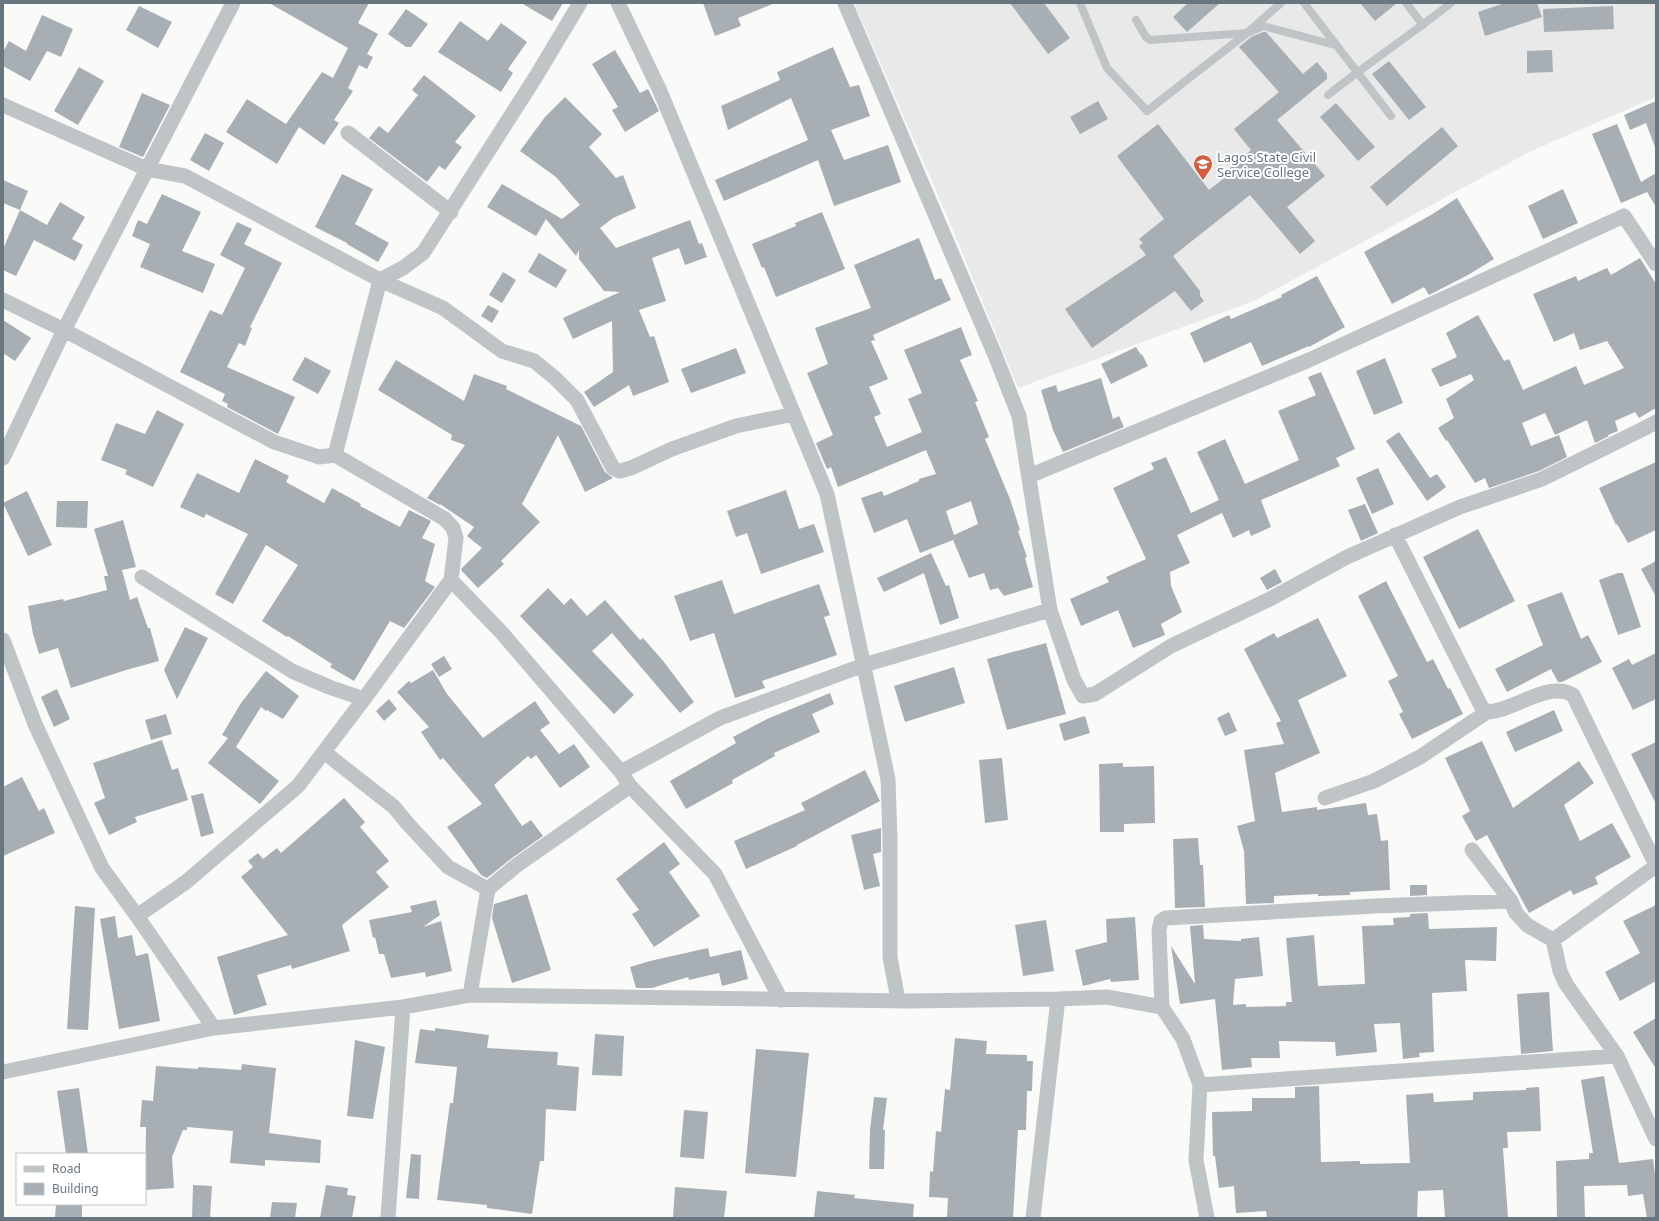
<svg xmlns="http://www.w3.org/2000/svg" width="1659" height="1221" viewBox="0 0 1659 1221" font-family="'Noto Sans',sans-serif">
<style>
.built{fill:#e8e9e8}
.building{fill:#a7afb4;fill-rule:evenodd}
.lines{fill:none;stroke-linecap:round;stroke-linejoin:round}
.service{stroke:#bfc4c7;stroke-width:8}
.minor{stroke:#bfc4c7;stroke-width:15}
.labels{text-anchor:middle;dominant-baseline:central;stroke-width:4;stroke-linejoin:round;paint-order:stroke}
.poi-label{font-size:13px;fill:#67767f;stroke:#fff;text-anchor:start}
</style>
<rect width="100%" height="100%" fill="#fafaf8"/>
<path class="built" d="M854 3H1656V97L1529 152 1256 300 1018 388 945 211Z"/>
<path class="building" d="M269 3H369L358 23 378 34 367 54 373 57 367 69 359 65 348 88 353 91 334 120 339 123 324 145 299 127 277 164 226 132 247 99 286 124 322 72 333 78 348 48Z
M521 3H563L552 21Z
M703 3H775L738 18 741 26 715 36Z
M1010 3H1044L1070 38 1048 54Z
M1188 3H1220L1187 32 1173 17Z
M1360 3H1397L1375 21Z
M1505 3H1537L1542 17 1485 36 1478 12Z
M139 6 172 22 158 48 126 30Z
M1613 6 1614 29 1544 32 1543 9Z
M406 9 428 24 411 47H406L388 34Z
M42 15 73 29 61 57 47 51 30 81 3 66V52L9 41 26 51Z
M460 21 488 41 501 23 527 42 508 69 513 73 501 92 438 52Z
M1263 32H1266L1303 74 1317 62 1327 74V79L1277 120 1325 176 1287 207 1315 241 1300 254 1250 195 1173 256 1200 291V296L1204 301 1191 311 1175 291 1092 348 1065 309 1146 255 1139 246 1143 243 1139 239 1164 219 1117 156 1158 124 1209 190 1232 172 1229 169 1251 150 1234 129 1279 92 1239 47 1251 37Z
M833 47 850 87 859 85 870 116 831 130 844 160 888 145 901 182 834 206 818 160 724 201 715 180 808 140 791 98 728 130 721 106 780 80 777 72Z
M615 50 640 93 648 89 659 111 625 132 612 110 618 107 592 64Z
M1552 50 1553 72 1527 73V51Z
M1389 61 1426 107 1409 120 1372 74Z
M79 67 104 81 78 125 54 111Z
M424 75 476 116 455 142 462 147 445 170 439 166 427 182 369 138 379 126 388 133 418 95 412 90Z
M142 93 170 105 143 157 119 147Z
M565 97 602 134 589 147 616 178 623 175 636 208 613 218 600 228 616 248 690 220 699 244 702 243 707 257 685 265 679 248 652 258 666 301 639 310 650 337 654 336 669 382 633 396 629 385 594 407 584 392 613 372 612 321 573 339 563 318 620 292 604 291 579 259V250L576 256 546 219 536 236 487 207 502 184 562 219 580 205 556 177 520 151 545 117Z
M1098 101 1108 119 1080 134 1070 117Z
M1656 101V147H1655L1646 123 1630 130 1624 115Z
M1336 103 1375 147 1358 161 1320 117Z
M1617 124 1641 182 1656 173V207L1647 192 1621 203 1592 134Z
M1442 127 1458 146 1387 206 1370 187Z
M205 133 224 143 209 171 190 160Z
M342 174 373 189 355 224 389 243 378 262 347 244V243L315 227Z
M3 180 28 191 20 210 3 203Z
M1563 189 1578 223 1543 239 1528 206Z
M162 194 201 212 182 251 215 264 203 293 140 267 150 244 132 236 138 220 147 224Z
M1457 198 1494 259 1468 275 1429 295 1424 287 1392 304 1364 252 1431 215Z
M60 202 85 217 72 239 83 245 75 261 34 240 16 276 3 270V249L20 210 47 225Z
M822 212 845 269 776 297 764 267 762 268 752 244 796 226 795 223Z
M237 222 252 229 244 244 282 263 250 327 252 328 245 346 239 343 227 367 295 397 278 434 227 407 228 404 222 401 225 394 180 372 210 310 222 315 245 268 220 255Z
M919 238 935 280 941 278 951 300 873 335 875 340 871 341 888 379 869 387 881 414 874 417 887 447 922 432 908 399 922 393 904 350 961 327 972 355 960 360 978 401 975 402 989 437 985 439 1010 499 1020 530 1018 531 1027 557 1025 558 1033 587 1004 596 998 588 990 590 984 573 969 578 953 540 920 553 907 519 874 533 861 498 882 491 884 496 919 481V479L936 474 926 450 838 487 831 467 827 469 816 443 833 435 807 373 828 364 815 328 871 308 854 265ZM971 501 978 524 954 535 946 511Z
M539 253 567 270 556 288 528 272Z
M1640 258 1656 284V408L1639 418 1635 412 1615 421 1618 431 1608 435 1609 436 1595 443 1587 420 1555 435 1545 413 1522 423 1531 446 1559 435 1567 457 1539 471 1489 488 1485 478 1475 483 1447 440 1446 441 1438 428 1454 418 1446 399 1474 380 1471 374 1440 387 1431 369 1457 357 1446 333 1478 315 1504 361 1509 359 1523 390 1576 366 1584 385 1624 368 1607 341 1580 350 1574 333 1554 342 1533 294 1576 276 1578 281 1607 268 1611 275Z
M503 272 516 280 502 303 489 295Z
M1317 276 1345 327 1309 347V346L1262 366 1251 342 1204 363 1190 333 1229 315 1231 319 1282 297 1281 295Z
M488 305 499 311 492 323 481 316Z
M3 320 31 338 15 361 3 353Z
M1136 347 1141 355 1142 354 1148 366 1111 384 1101 364Z
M736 348 746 373 691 393 681 369Z
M305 357 331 371 318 394 292 380Z
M1385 358 1403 403 1374 415 1356 371Z
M396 360 464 401 474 374 507 386 506 389 581 426 605 472 613 478 585 492 558 435 522 504 540 522 501 561 504 564 478 588 461 570 462 568 482 548 467 536 474 527 440 504V505L427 498 465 445 451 440 452 435 378 390Z
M1321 372 1355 449 1336 458 1340 466 1261 500 1271 527 1251 536 1249 530 1233 538 1222 513 1177 535 1190 563 1170 572 1171 586 1182 612 1161 624 1165 635 1133 648 1118 610 1081 626 1070 599 1109 582 1106 577 1146 559 1113 488 1154 469 1151 463 1166 457 1191 513 1219 500 1197 452 1225 439 1245 484 1299 460 1278 411 1316 395 1308 377Z
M1101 378 1113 419 1119 416 1124 427 1063 452 1053 430 1041 390 1056 385 1058 392Z
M157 410 184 424 153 487 125 474 127 470 101 460 116 423 145 434Z
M1399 432 1430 478 1437 474 1446 487 1427 501 1386 441Z
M255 459 289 476 286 482 324 503 332 488 361 504 360 506 400 527 409 510 431 521 422 538 435 544 425 581 435 587 404 628 390 621 354 681 330 667 332 664 288 636 287 637 262 621 298 565 266 545 233 604 215 594 248 534 206 514 204 518 180 507 197 473 239 493Z
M1656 462V530L1628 543 1617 524 1616 525 1599 488Z
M1378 468 1394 504 1372 514 1356 478Z
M786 490 799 529 814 524 824 552 761 574 747 533 736 537 727 511Z
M27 491 52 545 28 556 3 503Z
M57 501H88L87 528 56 527Z
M1365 504 1378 533 1361 541 1348 510Z
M123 520 136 567 122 570 130 600 137 597 148 628H150L159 661 126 670 71 688 58 648 39 654 33 634 28 606 63 599 64 601 107 590 104 576H108L94 529Z
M1478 529 1515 601 1459 629 1423 557Z
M931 553 946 586 949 585 959 618 940 625 924 573 884 592 877 578Z
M1656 561V597L1641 569Z
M1275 569 1282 582 1267 590 1260 578Z
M1618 573H1623L1641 627 1618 635 1599 580Z
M722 580 734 614 819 584 830 615 824 617 837 655 762 681 765 688 735 698 714 633 690 641 674 596Z
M1386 581 1427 662 1433 659 1448 689 1450 688 1463 714 1412 739 1399 714 1403 712 1388 681 1398 676 1358 596Z
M548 588 564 605 571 598 587 616 605 600 640 640 643 638 664 662 694 702 680 713 612 633 592 651 634 695 614 714 520 616Z
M1562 592 1581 639 1588 635 1602 662 1562 682H1558L1551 669 1507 692 1495 669 1543 645 1527 605Z
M1318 618 1347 676 1298 700 1320 753 1275 773 1282 812 1317 807V810L1366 803 1368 815 1377 814 1381 841 1388 840 1390 890 1350 892V895L1318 896V894L1274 896V903L1246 904 1244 851 1237 826 1255 821 1244 750 1284 744 1276 723 1281 721 1244 649 1274 633 1277 638Z
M185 627 208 638 177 699 164 670Z
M1046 643 1066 714 1007 730 987 659Z
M1656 653V699L1633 710 1612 668 1629 659 1632 665Z
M444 656 452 669 439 677 431 664Z
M954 667 965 703 905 722 894 686Z
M433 670 447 694 483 738 535 701 550 723 540 730 559 754 574 744 590 767 560 788 536 755 531 759 528 756 494 785 522 826 531 820 543 836 512 858 487 878 481 875 447 827 482 804 443 758 440 760 421 732 429 727 397 692 409 681 411 683Z
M266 671 299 696 283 719 267 710 266 711 261 707 236 747 279 781 260 804 208 763 228 738 222 735 241 703Z
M57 689 70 719 54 727 41 697Z
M830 693 834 704 812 714 820 732 774 753 775 756 732 780 733 783 686 809 670 781 736 743 733 737 767 719Z
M389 699 397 709 384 721 376 711Z
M1554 710 1563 731 1515 752 1506 732Z
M1229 712 1237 731 1225 736 1217 718Z
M166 714 172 734 151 740 145 720Z
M1085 716 1090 733 1064 741 1059 724Z
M162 740 172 770 178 768 188 800 135 817 137 822 109 835 94 803 105 798 93 763Z
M1482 741 1513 808 1579 761 1594 783 1564 805 1580 841 1612 823 1631 857 1595 877 1598 884 1573 895 1571 890 1529 913 1487 835 1476 841 1462 816 1470 811 1445 758Z
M1656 742V804L1631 754Z
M1002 758 1008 820 985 823 979 760Z
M1123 763V767L1154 766 1155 823 1124 824V832H1100L1099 764Z
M865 770 880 801 797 845V846L746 869 734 841 805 810 801 803Z
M22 777 39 811 44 808 55 833 3 856V787Z
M203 793 214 833 201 837 191 796Z
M344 798 365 822 360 827 389 861 376 872 389 887 342 925 350 951 292 969 291 965 257 975 267 1005 234 1015 217 957 288 935 241 877 253 867 248 861 258 853 263 859 277 848 281 853Z
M881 828V852L873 854 880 886 864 890 851 835Z
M1198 838 1200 865H1203L1205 907 1175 908 1173 839Z
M664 842 680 864 669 872 700 916 654 947 632 914 639 910 616 879Z
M1410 885H1427V895L1410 896Z
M527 894 551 970 512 983 492 918 494 904Z
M436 900 440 915 423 927 441 921 452 971 426 977 425 972 391 978 384 954H379L375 937 373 938 369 920 412 912 410 906Z
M1656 905V981L1620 1001 1605 972 1640 953 1623 921Z
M75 906 95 908 88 1030 67 1029Z
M1427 913 1428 915 1429 929 1497 927 1496 961 1465 960 1467 991 1432 993 1434 1052 1419 1053 1420 1057 1403 1059 1400 1023 1374 1024 1377 1052 1336 1056 1335 1042 1279 1041 1280 1058H1251L1252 1067 1222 1070 1215 999 1180 1004 1171 946 1195 984 1190 926 1203 925 1204 939 1241 941V939L1259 937 1263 976 1235 979 1233 1005 1246 1004V1007L1286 1006V1002H1292L1286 938 1314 935 1318 986 1365 984 1362 926 1394 925 1393 918 1410 917V914Z
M115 916 118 938 132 935 136 956 148 953 160 1021 119 1029 100 919Z
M1135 917 1139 980 1111 982 1110 979 1083 986 1075 950 1107 942 1106 919Z
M1046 920 1054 971 1023 976 1015 925Z
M708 948 710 957 741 950 748 979 722 986 719 973 689 980 688 977 652 988H636L630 967 650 961Z
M1549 992 1553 1051 1521 1054 1517 994Z
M1656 1018V1069L1633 1032Z
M435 1028 489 1035 487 1048 558 1052 557 1065 579 1067 576 1111 546 1109 544 1161H540L532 1214 487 1208V1205L437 1200 450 1103H453L457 1067 415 1063 420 1029 435 1031Z
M595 1034 624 1036 622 1076 592 1075Z
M955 1038 987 1041 986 1054 1027 1055V1061H1033L1032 1091H1027L1026 1130H1018L1013 1218 947 1217 948 1198 929 1197 930 1171 933 1172 936 1131 941 1132 945 1089 950 1090Z
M355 1040 385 1047 373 1119 347 1116Z
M756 1049 809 1053 796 1177 745 1173Z
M242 1064 276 1068 269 1133 321 1140 320 1163 265 1160V1166L230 1163 233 1131 187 1127V1130H183L172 1157 174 1188 145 1190 146 1127H140L142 1100 153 1101 156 1066 198 1069V1067L241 1070Z
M1604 1076 1619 1163 1653 1159 1656 1182V1218H1647L1643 1194 1628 1196 1627 1185 1584 1186 1585 1218H1557L1556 1161 1589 1159V1153H1593L1581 1080Z
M1319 1086 1321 1162 1360 1161V1164L1410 1163 1406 1095 1433 1093 1434 1102 1473 1100V1092L1526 1090V1088L1539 1087 1541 1131 1507 1132 1508 1148H1503L1508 1218H1445L1443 1190 1418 1191 1417 1218H1267L1266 1211 1236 1213 1234 1186 1219 1188 1215 1156H1213L1212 1112 1252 1111V1098H1295V1087Z
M79 1088 88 1154H66L57 1091Z
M874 1097 887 1098 883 1130H885L884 1169H869L870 1130Z
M684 1110 708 1112 704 1159 680 1157Z
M411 1154 421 1155 419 1199 406 1198Z
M193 1185 212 1186 210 1218H192Z
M326 1185 348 1188 347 1195 356 1196 352 1218H320Z
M675 1187 727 1191 724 1218 673 1217Z
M817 1191 855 1195 854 1198 914 1204 913 1218H814Z
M272 1202 297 1203 295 1218H270Z
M56 1204H82V1218H55Z"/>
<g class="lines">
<path class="service" d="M1080 3 1107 68 1147 111 1247 33 1281 3
M1304 3 1391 116
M1406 3 1423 25
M1136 20 1146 37 1150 40 1247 33 1263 26 1335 45
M1328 95C1368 63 1411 35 1451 3"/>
<path class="minor" d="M618 3 660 91 827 494 888 779 890 840V957L898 1000
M845 3 995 355 1019 416 1050 610 1074 680 1083 696 1095 694 1171 646 1270 599 1347 557 1460 507 1542 479 1647 427 1656 422
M3 105 147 169 185 176 380 280 443 308 502 351 534 361 555 378 577 400 613 468 620 471 631 468 672 449 736 426 794 414
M348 133 451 212
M3 300 64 330 274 442 319 457 335 455 445 519 453 528 456 538 451 580 364 699 298 786 186 882 137 916
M335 455 380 280 403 268 423 253 535 78 580 3
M3 458 64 330 233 3
M1029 476 1309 360 1624 216 1656 264
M1395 535 1481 706 1487 712C1514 711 1549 680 1573 695L1656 865
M142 577 292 671 329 687 364 699
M451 580 502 633 621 772 630 786 715 874 781 1000
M3 640 35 724 102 868 137 916 214 1028
M324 752 394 807 408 824 448 867 488 889
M621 772 720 718 864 665 1050 610
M1325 798 1374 781 1420 757 1487 712
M1472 850 1511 901 1516 913 1527 925 1553 940 1560 971 1566 984 1617 1056 1656 1139
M1553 940 1656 866
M470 995 488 889 517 865 630 786
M1162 1007 1159 930 1161 921 1166 918 1375 906 1511 901
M3 1072 214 1028 403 1007 470 995 909 1001 1058 999 1107 997 1162 1007 1183 1039 1200 1085 1196 1160 1207 1218
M1200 1085 1617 1056
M388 1218 403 1007
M1033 1218 1058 999"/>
</g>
<defs>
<symbol id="school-pin" viewBox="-11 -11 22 30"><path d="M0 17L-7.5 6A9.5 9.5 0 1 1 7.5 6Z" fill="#d05f41" stroke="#fff"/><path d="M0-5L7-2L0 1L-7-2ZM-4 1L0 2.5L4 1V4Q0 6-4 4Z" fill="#fff"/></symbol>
</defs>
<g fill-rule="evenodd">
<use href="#school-pin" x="1192" y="153" width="22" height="30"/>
</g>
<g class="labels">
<g class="poi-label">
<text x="1217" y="157">Lagos State Civil<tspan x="1217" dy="15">Service College</tspan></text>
</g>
</g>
<rect width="1659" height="1221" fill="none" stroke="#67767f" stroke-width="8"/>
<rect x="16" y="1153" width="130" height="52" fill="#ffffff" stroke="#c2c8cc"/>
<rect x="24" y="1166" width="20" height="6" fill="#bfc4c7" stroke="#c2c8cc"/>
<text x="52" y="1173" font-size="12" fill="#67767f">Road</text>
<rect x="24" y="1183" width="20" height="12" fill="#a7afb4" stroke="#c2c8cc"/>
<text x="52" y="1193" font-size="12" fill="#67767f">Building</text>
</svg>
